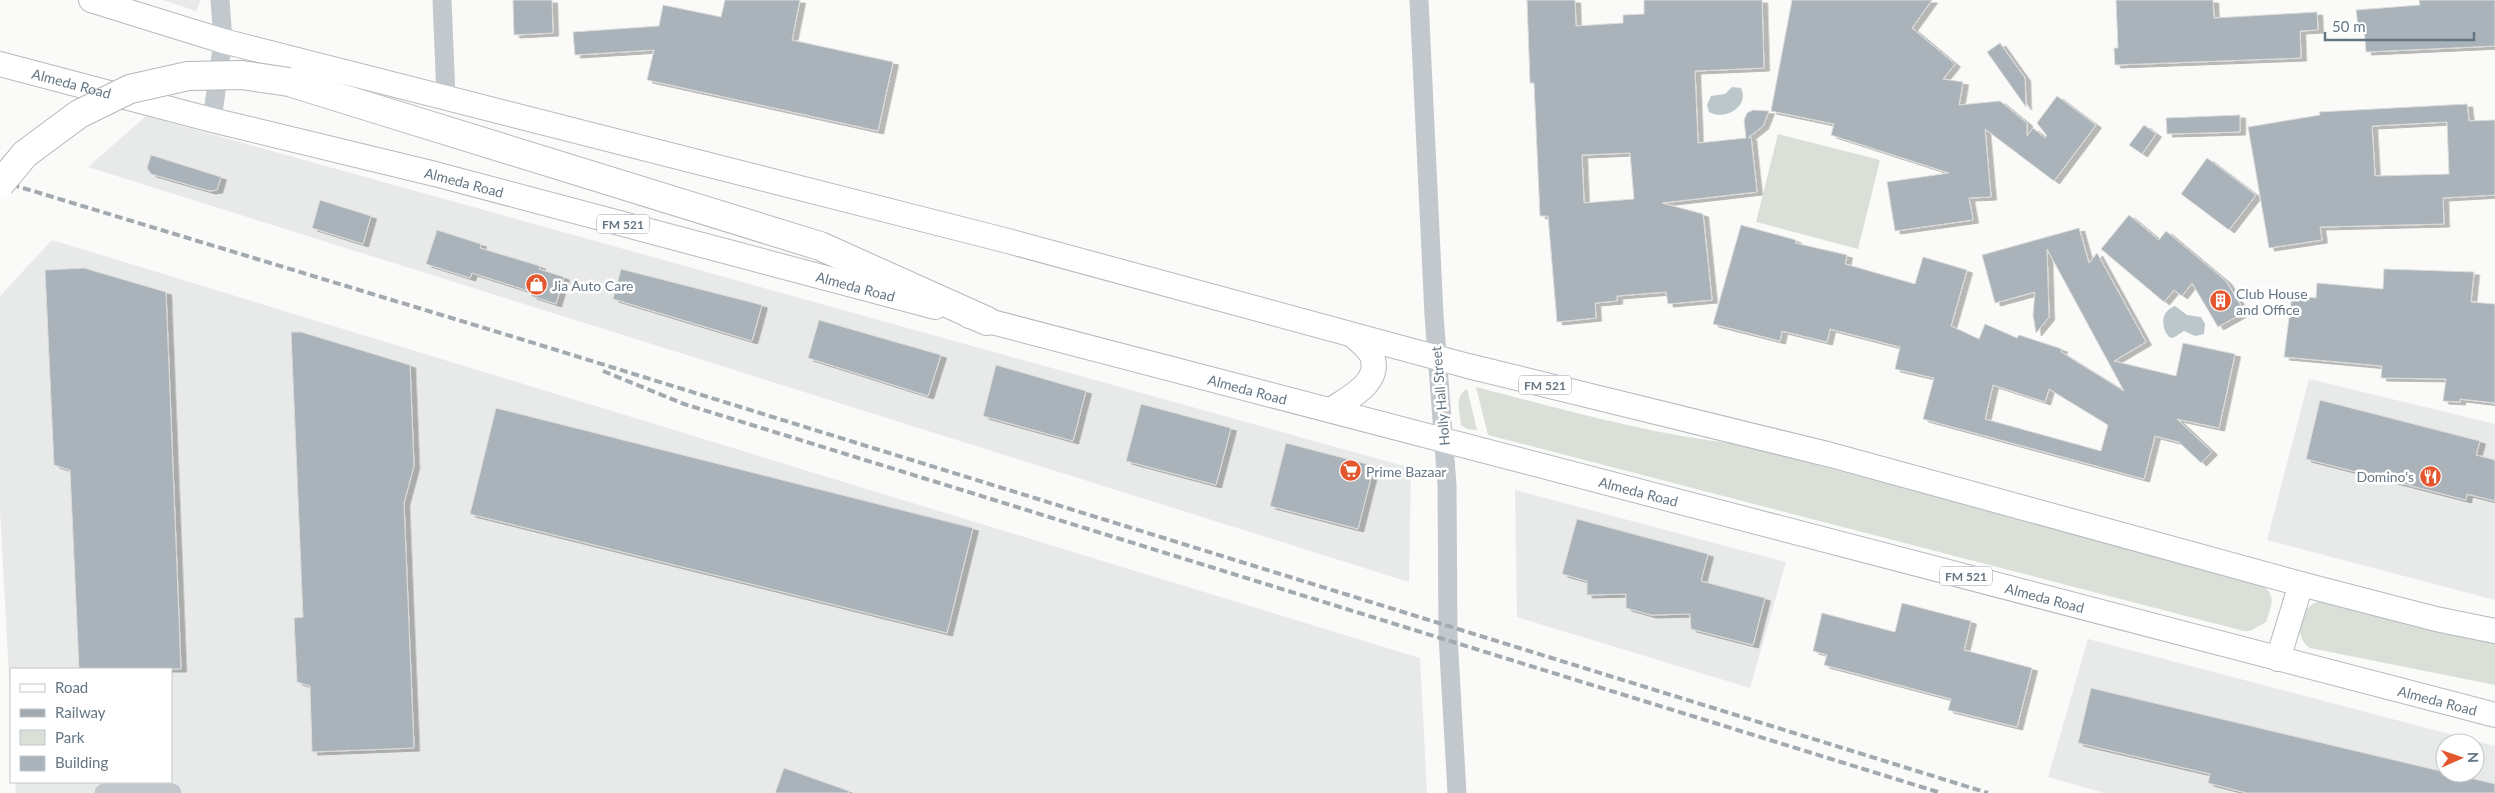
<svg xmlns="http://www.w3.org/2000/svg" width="2495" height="793" viewBox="0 0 2495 793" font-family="Lato,sans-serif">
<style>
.built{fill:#e8e9e9;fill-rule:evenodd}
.green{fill:#dadfd7}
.water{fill:#bbc7cb}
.building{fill:#aab3b9;stroke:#dcdcda;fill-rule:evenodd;filter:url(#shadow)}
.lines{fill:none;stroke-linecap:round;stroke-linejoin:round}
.major-casing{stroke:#b5babe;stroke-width:26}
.highway-casing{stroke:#b4b9bd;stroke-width:30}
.minor{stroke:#c3c8cc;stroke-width:19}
.major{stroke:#fff;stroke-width:24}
.highway{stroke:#fff;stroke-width:28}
.rail{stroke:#a2aab0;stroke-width:4;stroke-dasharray:8 4;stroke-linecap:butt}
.highway-bridge-casing{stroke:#b4b9bd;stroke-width:30;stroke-linecap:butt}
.highway-bridge{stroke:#fff;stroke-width:28}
.labels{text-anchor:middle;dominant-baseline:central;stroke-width:5;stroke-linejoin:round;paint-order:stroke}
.shield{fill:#fff;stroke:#939fa8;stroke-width:1}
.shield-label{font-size:12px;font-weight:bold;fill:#657683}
.street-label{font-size:14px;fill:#657683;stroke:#fff}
.poi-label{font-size:14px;fill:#657683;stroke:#fff;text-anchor:start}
</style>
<defs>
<filter id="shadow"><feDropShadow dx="5.5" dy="3" stdDeviation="0" flood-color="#0004"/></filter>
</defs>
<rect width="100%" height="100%" fill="#fafaf8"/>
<path class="built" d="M163 0H201L196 11Z
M146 116 1411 468 1409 582 88 167Z
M52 240 1420 658 1427 793H16L15 782H171V669H11V714L0 510V296Z
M2309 379 2495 424V600L2267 540Z
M1515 490 1786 562 1750 688 1517 617Z
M2088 639 2495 746V793H2104L2048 777ZM2445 743H2475V773H2445Z"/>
<path class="green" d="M1778 134 1880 160 1858 249 1756 222Z
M1476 387C1562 409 1648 434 1737 444L2256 579C2276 595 2274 599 2266 622L2250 631H2244L1488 435Z
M1467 389 1477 430 1467 429 1461 425C1460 413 1454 395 1467 389Z
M2329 598 2495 641V685L2310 648C2296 638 2296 617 2310 606 2315 602 2323 600 2329 598Z"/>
<path class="water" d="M1732 87 1741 88C1750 107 1724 121 1709 112L1707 105 1711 96 1725 94Z
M2175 306 2187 315 2201 317 2205 324 2204 334 2195 336 2184 331 2173 338 2169 337C2160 326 2161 311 2175 306Z"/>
<path class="building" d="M513 0H552L553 33 514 35Z
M725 0H800L792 40 893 62 878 131 647 80 654 50 575 55 573 32 659 26 663 5 721 17Z
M1527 0H1575L1576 26 1623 23V15L1644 14V0H1762L1764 68 1695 71 1698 143 1746 138 1744 120 1747 113 1753 110 1769 111 1763 126 1748 138 1751 137 1757 192 1662 203 1703 214 1712 300 1668 304 1666 292 1617 296V301L1595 303 1596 318 1557 322 1548 216H1540L1534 83H1530ZM1630 153 1634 199 1584 203 1582 155Z
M1792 0H1932L1912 28 1955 64 1943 79 1963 82 1959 105 2000 101 2027 123V136L2033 128 2045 138 2047 136 2037 123 2057 96 2096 125 2054 181 1985 129 1991 197 1969 198 1973 220 1895 231 1887 182 1949 173 1831 135 1834 124 1771 111Z
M2116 0H2213L2214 18 2317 12 2318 30 2300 31 2301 58 2115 65 2114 48H2118Z
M2419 0H2495V46L2366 52 2364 26H2358L2356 10 2420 5Z
M2000 43 2025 78 2026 107 1987 52Z
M2467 104 2469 121 2495 120V195L2443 198 2444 224 2320 227 2322 240 2269 248 2248 127 2320 115 2319 112ZM2447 122 2449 174 2375 176 2372 126Z
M2240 115V132L2167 134 2166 118Z
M2144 125 2156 134 2142 154 2129 145Z
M151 155 221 177 217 190 210 191 151 174 147 168Z
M2207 158 2256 195 2229 230 2181 194Z
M320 200 371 216 363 244 312 228Z
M2129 215 2159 240 2166 231 2226 281 2245 312 2218 327 2192 283 2182 296 2174 290 2164 302 2101 249Z
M1741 225 1796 240 1795 243 1847 255 1845 264 1915 284 1923 257 1967 270 1951 326 1979 339 1985 324 2017 338 2019 335 2062 349 2061 352 2124 391 2047 249 2049 317 2036 333 2033 315 2035 292 1995 303 1982 255 2079 228 2089 263 2097 253 2146 342 2114 361 2176 376 2183 343 2235 354 2219 428 2177 419 2212 452 2201 463 2179 442 2155 436 2144 479 1923 419 1934 378 1895 369 1900 347 1830 329 1827 342 1782 331 1780 341 1713 324ZM1993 385 2045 402 2049 389 2108 425 2101 451 1985 419Z
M437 230 481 244 480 248 540 266 539 269 564 277 556 304 531 296 532 292 472 273 470 278 426 264Z
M84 268 166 292 181 669H79L70 470 54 465 45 270Z
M621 269 762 305 752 341 613 299Z
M2384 269 2474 272 2471 302 2495 304V403L2460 399V402L2443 401 2446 379 2381 378 2382 366 2284 357 2292 295 2316 298 2317 283 2383 289Z
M819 320 941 355 928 396 808 358Z
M291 332H301L410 365 414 466 404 503 414 748 312 752 310 686 297 682 294 618 303 617Z
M996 365 1086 391 1073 441 983 416Z
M2320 400 2480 441 2476 455 2495 460V501L2467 494 2466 500 2306 459Z
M1141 404 1231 428 1216 485 1126 461Z
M496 408 973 528 947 633 470 514Z
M1286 443 1374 466 1358 529 1270 506Z
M1577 519 1708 554 1701 581 1765 598 1753 645 1691 629 1690 614 1651 615 1626 608V594L1587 595V581L1562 574Z
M1902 603 1971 621 1964 650 2032 668 2017 727 1948 710 1951 699 1824 665 1827 655 1813 651 1822 613 1895 632Z
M2091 688 2495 784V793H2247L2208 783 2210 774 2078 743Z
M784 768 849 791V793H775Z"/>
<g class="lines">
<defs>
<g id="major">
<path d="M91 0 223 41 1008 241 1468 366 1831 455 2301 584 2436 619 2495 631"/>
<path id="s1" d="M0 64 212 120 435 174 935 307"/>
<path id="s2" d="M969 316 2495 715"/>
<path d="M1331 410C1348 398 1382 383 1372 356 1369 349 1360 342 1354 336"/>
<path d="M2278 659 2301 584"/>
</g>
<path id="highway" d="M289 82 820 246 987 321"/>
</defs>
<use href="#major" class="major-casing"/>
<use href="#highway" class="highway-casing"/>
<path class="minor" d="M442 0 446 96
M1419 0 1434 315 1447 485 1448 636 1457 793
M212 120 223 41 220 0
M104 793H172"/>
<use href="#major" class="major"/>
<use href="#highway" class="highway"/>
<path class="rail" d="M0 181 524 340 1988 793
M603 371 684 404 1941 793"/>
<defs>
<path id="highway-bridge" d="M0 184 25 154 79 114 130 89 188 76 242 75 289 82"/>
</defs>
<use href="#highway-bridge" class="highway-bridge-casing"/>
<use href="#highway-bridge" class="highway-bridge"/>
</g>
<defs>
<symbol id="shop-disc" viewBox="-11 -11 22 22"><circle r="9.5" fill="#e4572e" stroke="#fff"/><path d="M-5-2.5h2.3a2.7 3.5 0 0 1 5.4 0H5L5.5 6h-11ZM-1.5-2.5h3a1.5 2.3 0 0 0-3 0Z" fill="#fff"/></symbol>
<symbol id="building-disc" viewBox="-11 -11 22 22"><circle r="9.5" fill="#e4572e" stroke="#fff"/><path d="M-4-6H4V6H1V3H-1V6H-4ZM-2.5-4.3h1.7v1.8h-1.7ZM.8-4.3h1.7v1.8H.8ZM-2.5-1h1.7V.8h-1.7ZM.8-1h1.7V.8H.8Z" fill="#fff"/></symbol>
<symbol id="supermarket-disc" viewBox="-11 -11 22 22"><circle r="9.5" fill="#e4572e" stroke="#fff"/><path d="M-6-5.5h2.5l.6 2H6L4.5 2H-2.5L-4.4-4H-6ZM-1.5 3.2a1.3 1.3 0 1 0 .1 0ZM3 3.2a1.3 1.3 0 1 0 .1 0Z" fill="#fff"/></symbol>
<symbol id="restaurant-disc" viewBox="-11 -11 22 22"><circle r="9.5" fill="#e4572e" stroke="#fff"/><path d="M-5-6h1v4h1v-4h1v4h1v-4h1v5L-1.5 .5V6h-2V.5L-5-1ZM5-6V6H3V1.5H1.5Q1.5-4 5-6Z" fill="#fff"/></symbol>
</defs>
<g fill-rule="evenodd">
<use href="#shop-disc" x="524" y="272" width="25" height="25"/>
<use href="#building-disc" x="2208" y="288" width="25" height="25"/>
<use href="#supermarket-disc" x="1338" y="458" width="25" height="25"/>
<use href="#restaurant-disc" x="2418" y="464" width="25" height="25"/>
</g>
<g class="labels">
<g class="shield">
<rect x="597" y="214.5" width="52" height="19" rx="4"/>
<rect x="1519" y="375.5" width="52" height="19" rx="4"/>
<rect x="1940" y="566.5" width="52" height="19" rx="4"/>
</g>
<g class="shield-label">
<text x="623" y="224">FM 521</text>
<text x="1545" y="385">FM 521</text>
<text x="1966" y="576">FM 521</text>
</g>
<g class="street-label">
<text stroke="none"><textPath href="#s1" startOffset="74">Almeda Road</textPath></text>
<text stroke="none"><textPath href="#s1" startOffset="479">Almeda Road</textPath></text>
<text stroke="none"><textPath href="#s1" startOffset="884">Almeda Road</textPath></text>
<text stroke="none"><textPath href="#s2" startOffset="288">Almeda Road</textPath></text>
<text transform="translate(1440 396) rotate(-95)">Holly Hall Street</text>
<text stroke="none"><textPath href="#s2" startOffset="692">Almeda Road</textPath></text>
<text stroke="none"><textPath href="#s2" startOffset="1112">Almeda Road</textPath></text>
<text stroke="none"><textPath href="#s2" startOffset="1518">Almeda Road</textPath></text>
</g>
<g class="poi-label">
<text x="552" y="285">Jia Auto Care</text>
<text x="2236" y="293">Club House<tspan x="2236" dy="16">and Office</tspan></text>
<text x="1366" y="471">Prime Bazaar</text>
<text x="2414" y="476" text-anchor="end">Domino's</text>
</g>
</g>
<rect x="10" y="668" width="162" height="115" fill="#ffffff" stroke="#c1c8cd"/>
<rect x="20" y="684" width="25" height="8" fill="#ffffff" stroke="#c1c8cd"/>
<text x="55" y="693" font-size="15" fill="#657683">Road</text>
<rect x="20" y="709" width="25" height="8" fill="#a2aab0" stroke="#c1c8cd"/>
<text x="55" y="718" font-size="15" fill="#657683">Railway</text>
<rect x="20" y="730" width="25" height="15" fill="#dadfd7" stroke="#c1c8cd"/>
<text x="55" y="743" font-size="15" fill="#657683">Park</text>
<rect x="20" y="756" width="25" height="15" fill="#aab3b9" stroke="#c1c8cd"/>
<text x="55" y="768" font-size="15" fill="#657683">Building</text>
<g transform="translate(2460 758) rotate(88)"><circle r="24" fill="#ffffff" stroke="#c1c8cd"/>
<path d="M0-4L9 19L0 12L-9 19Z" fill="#e4572e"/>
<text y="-8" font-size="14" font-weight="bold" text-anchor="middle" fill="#657683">N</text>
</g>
<path d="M2325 32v8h149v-8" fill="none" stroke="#657683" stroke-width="2.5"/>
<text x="2332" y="32" font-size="15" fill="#657683" stroke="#ffffff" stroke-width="4" paint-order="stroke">50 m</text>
</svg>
